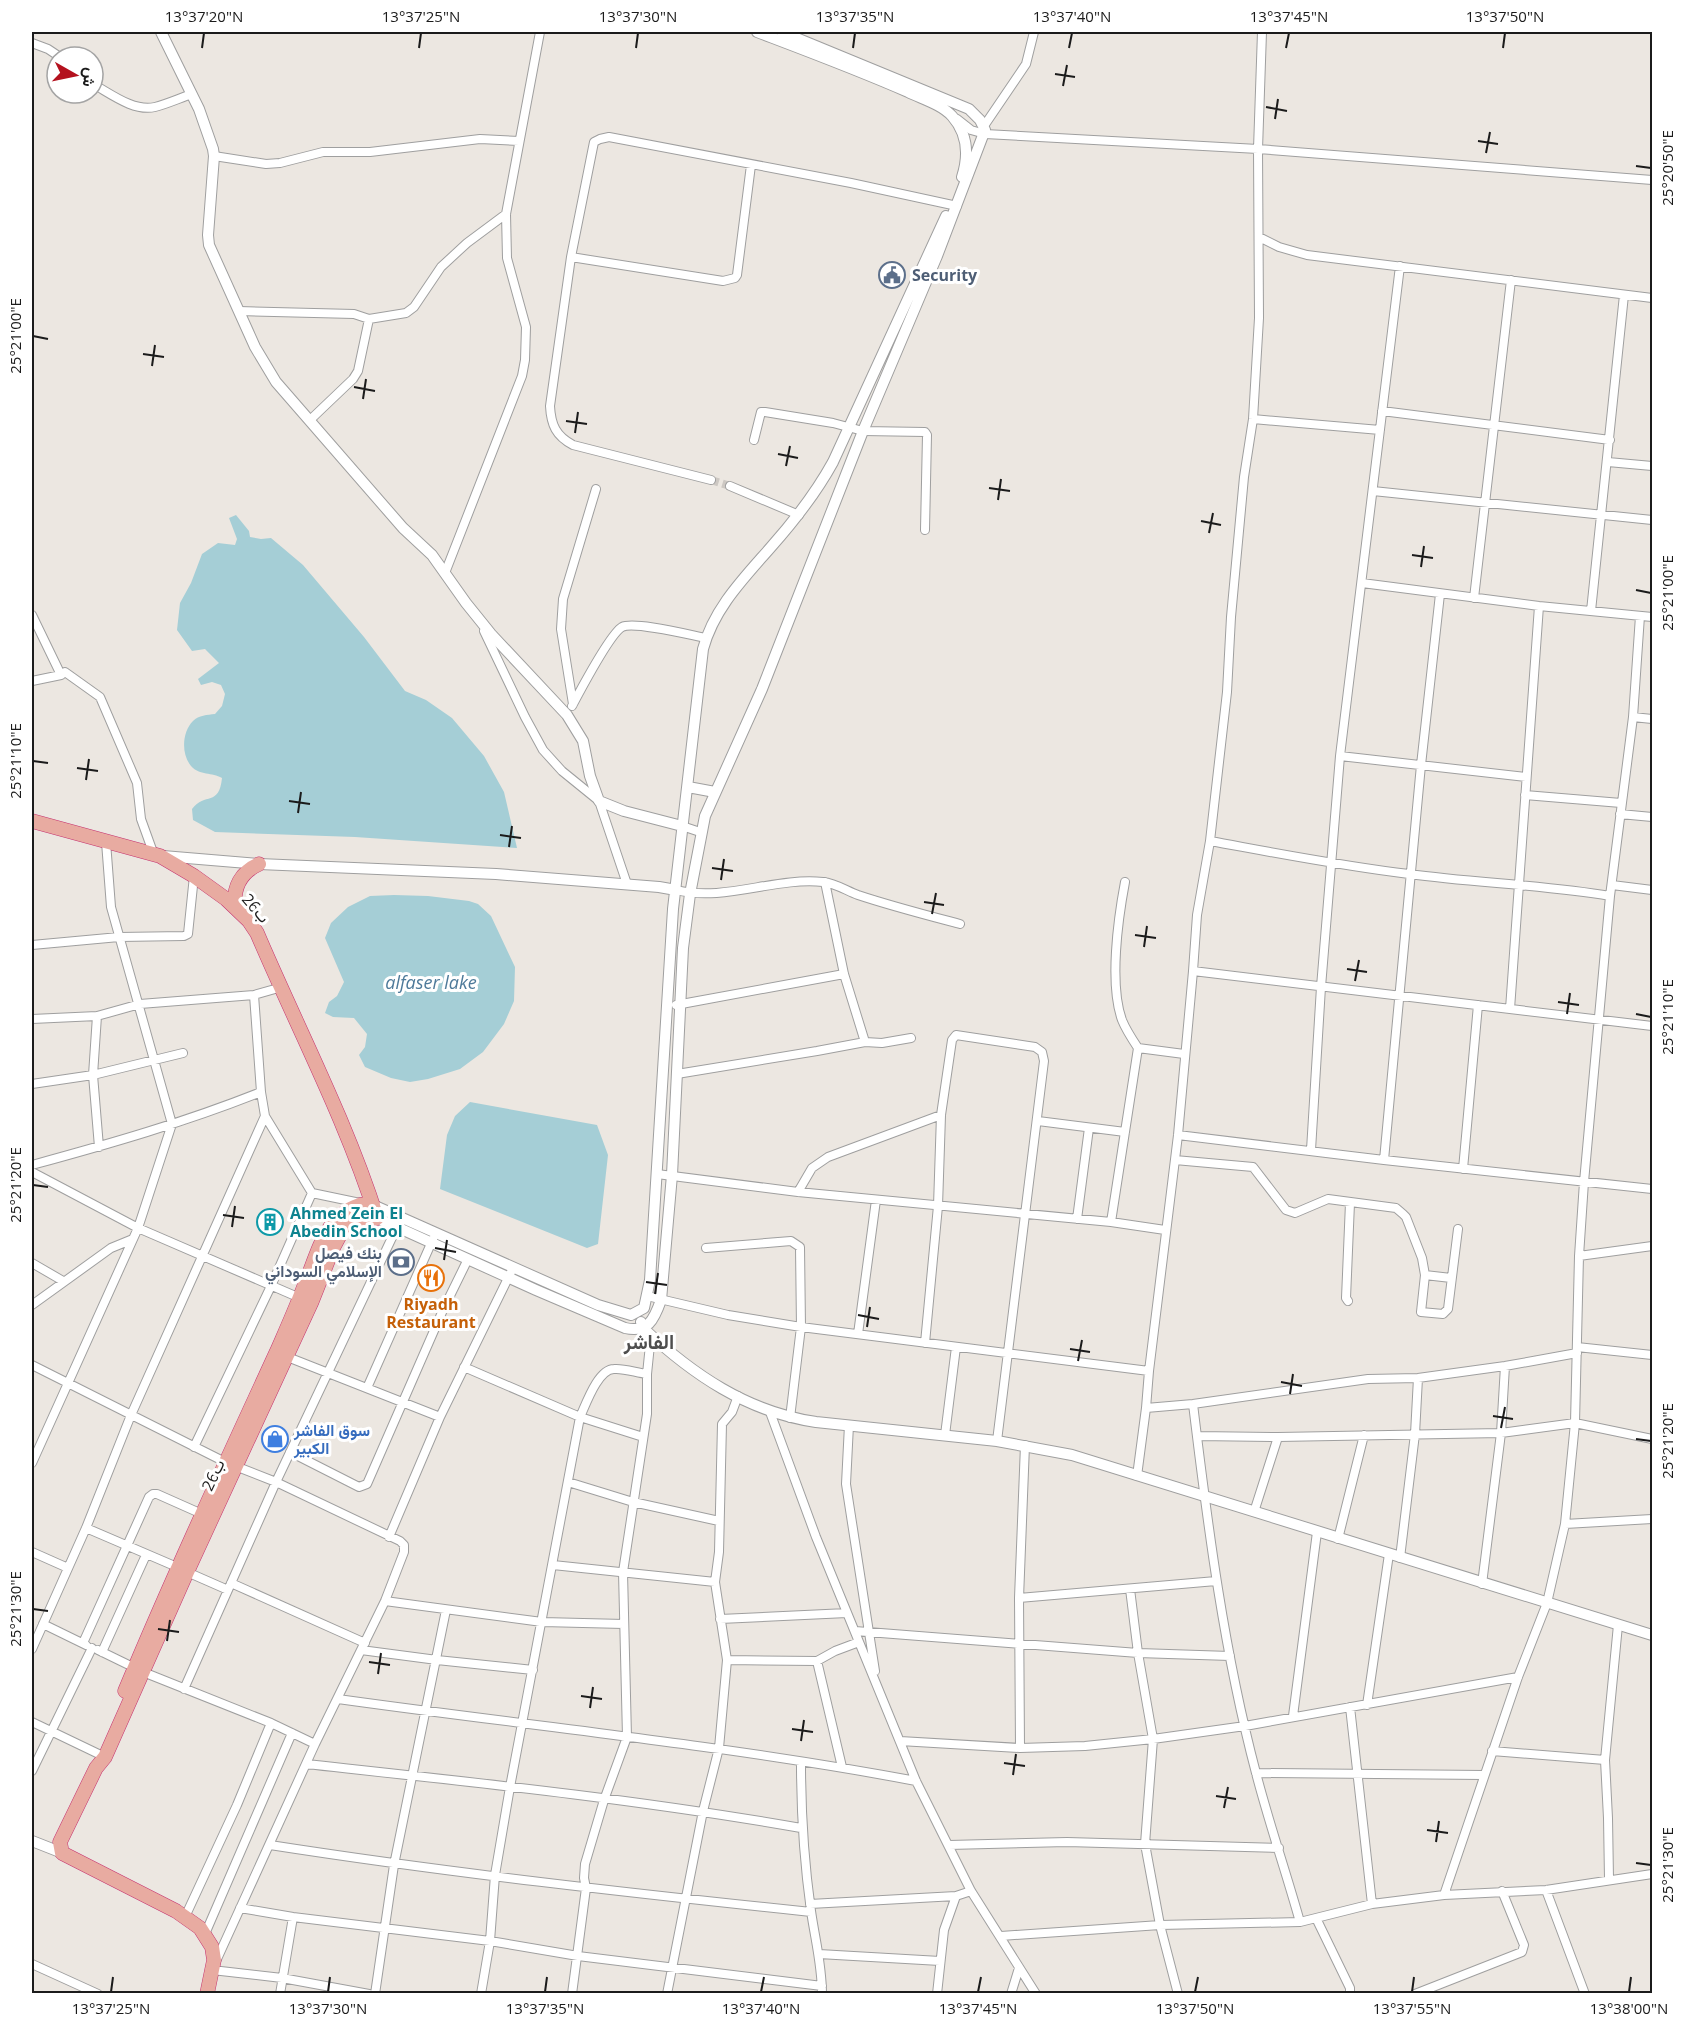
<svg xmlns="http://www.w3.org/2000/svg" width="1684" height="2025" viewBox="0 0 1684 2025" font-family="'Open Sans',Vazirmatn,sans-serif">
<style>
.water{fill:#a5ced6}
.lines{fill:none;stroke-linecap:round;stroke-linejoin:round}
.minor-tunnel{stroke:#cdc8c3;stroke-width:8;stroke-dasharray:8 4;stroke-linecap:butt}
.minor-casing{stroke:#9f9f9f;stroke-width:10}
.tertiary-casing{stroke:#9f9f9f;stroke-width:12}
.trunk-casing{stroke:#c53270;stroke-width:15}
.minor{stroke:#fff;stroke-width:8}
.tertiary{stroke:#fff;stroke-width:10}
.trunk{stroke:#e8aba1;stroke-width:14}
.ticks{fill:none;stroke:#1b1b1b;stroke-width:2}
.labels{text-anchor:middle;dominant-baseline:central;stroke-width:6;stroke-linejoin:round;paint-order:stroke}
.service-label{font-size:16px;font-weight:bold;fill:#4e5e75;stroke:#fff;text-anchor:start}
.street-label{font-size:16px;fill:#1b1b1b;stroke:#fff}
.culture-label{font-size:16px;font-weight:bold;fill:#0d838f;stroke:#fff;text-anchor:start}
.food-label{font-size:16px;font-weight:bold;fill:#c56008;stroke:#fff}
.shop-label{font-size:16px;font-weight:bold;fill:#366cbe;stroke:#fff;text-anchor:start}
.water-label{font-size:18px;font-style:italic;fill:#4e7a9a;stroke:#fff}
.quarter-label{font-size:20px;font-weight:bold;fill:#4e4e4e;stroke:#fff}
.neatline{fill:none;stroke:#1b1b1b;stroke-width:2}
.ticks-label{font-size:15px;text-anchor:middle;fill:#1b1b1b}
</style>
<rect width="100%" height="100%" fill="#ece7e1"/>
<path class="water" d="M236 515 249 531 250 537 261 539 271 538 303 565 364 637 405 691 426 700 452 718 484 756 504 792 517 848 355 837 215 832 193 820 192 809C205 792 219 807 222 778 212 772 200 776 191 766 181 754 182 732 193 721 199 715 207 715 215 714L222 706 225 694 221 685 212 682 201 685 198 679 219 663 205 649 192 651 177 630 180 603 191 583 202 554 218 543 235 545 237 539 229 518Z
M394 895 428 896 469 901 478 904 491 916 515 967 514 1001 504 1024 483 1052 460 1069 428 1079 410 1082 391 1078 365 1067 359 1055 365 1047 367 1034 354 1018 333 1017 325 1013 329 1002 337 996 344 982 325 938 331 923 348 907 370 896Z
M470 1102 597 1125 608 1155 598 1244 587 1248 440 1189 447 1135 455 1116Z"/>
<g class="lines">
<path class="minor-tunnel" d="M711 480 730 486"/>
<defs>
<path id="minor" d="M32 43 48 49 60 57
M93 84C111 94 134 112 155 107 167 104 180 98 192 94
M957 119 971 130 985 134 1258 149 1652 180
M984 126 1026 64 1034 32
M214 156 266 164 280 163 323 152H370L480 139 519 141
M1259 237 1279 247 1307 255 1652 298
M571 257 723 281 735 278 737 275 751 165
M239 311 354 314 369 319 406 313 414 307 441 267 467 243 506 214
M1382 411 1610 440
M1253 419 1380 430
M310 420 353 379 358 371 369 319
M754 440 761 412H765L833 423 863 431 925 432 927 435 925 530
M1608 462 1652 466
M711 480 573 445C556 436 551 425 550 406L571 257 594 142 600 139 609 137 851 183 957 206
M730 486 799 515
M1373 491 1652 520
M445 573 522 376 525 360 526 327 507 258 506 214 540 32
M1362 583 1539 606 1652 617
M1474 598 1511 280
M1591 611 1624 295
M32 615 61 675 65 672 100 697 137 783 141 819 154 855
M484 631 525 717 543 750 562 771 599 801 627 884
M32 681 61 675
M573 704 561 629 563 599 596 489
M572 706C580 691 610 634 622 627 634 621 690 635 706 638
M1633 717 1652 719
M1340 756 1526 777
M1525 795 1621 803
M1620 814 1652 817
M682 826 700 832
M1210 841C1276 853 1342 866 1409 874 1476 883 1544 885 1610 896
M825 882 844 974 865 1042
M1125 882C1118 919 1109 984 1122 1020 1126 1030 1132 1039 1138 1048
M1612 885 1652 890
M676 890C725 902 774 877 823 882 835 883 847 891 858 895 891 906 926 915 960 924
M32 945 119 937 184 936 188 934 194 876
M1193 971 1197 915 1210 841 1227 692 1231 617 1244 477 1253 419 1259 318 1258 149 1262 32
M676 1005 844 974
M1510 1009 1539 606
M97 1016 93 1075 99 1147
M32 1019 97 1016 140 1004 254 995 282 987
M677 1074 817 1051 865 1042 882 1043 911 1038
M32 1084 93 1075 183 1053
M265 1116 312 1193 360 1203
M1038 1121 1125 1132
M1178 1135 1384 1160 1652 1189
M1311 1150 1321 987 1340 756 1400 266
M1175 1160 1253 1167 1286 1210 1295 1213 1328 1199 1396 1208 1403 1214 1406 1217 1422 1258 1425 1275 1421 1312 1443 1314 1448 1309 1458 1229
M1384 1160 1421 765 1440 594
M32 1165C109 1144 186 1122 261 1092
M1463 1169 1478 1005
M32 1172 138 1228 300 1298
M657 1174 798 1192 1111 1222 1165 1230
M798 1192 812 1168 828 1157 941 1115
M1077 1219 1089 1128
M1111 1222 1138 1048 1184 1054
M706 1248 791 1241 800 1247 801 1327 790 1418
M1579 1256 1652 1246
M32 1263 63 1281
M1425 1275 1451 1278
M647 1296 728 1315 801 1327 1149 1371
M1348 1301 1346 1298 1350 1203
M32 1305 111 1248 133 1239
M858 1334 876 1200
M925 1343 938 1206 941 1115 952 1040 956 1035 1035 1047 1042 1052 1044 1061 997 1441
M1577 1347 1652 1355
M285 1356 440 1417
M32 1365 225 1462 276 1482 400 1541 404 1545V1552L385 1601 315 1744 212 1970 282 1978 369 1994
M464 1367 580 1417 643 1437
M367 1388 433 1239
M1193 1404C1208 1528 1224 1652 1256 1773 1269 1823 1286 1872 1300 1922
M1146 1408 1193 1404 1368 1379 1418 1378 1505 1366 1577 1353
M770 1412 816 1537 916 1781 971 1891 1036 1994
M849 1425 846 1484 875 1671
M945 1435 956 1347
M1197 1436 1278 1437 1501 1433 1575 1423 1652 1439
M194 1447 271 1286 312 1193
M290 1452 359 1487 367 1484 443 1310 468 1259
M32 1463 138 1228 172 1124 111 907 106 842
M1137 1476 1146 1408 1149 1371 1178 1135 1193 971 1652 1026
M568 1482 633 1502 719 1521
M1254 1512 1278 1437
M1565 1524 1652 1519
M86 1528 177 1567
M389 1537 440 1417 513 1268
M1338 1539 1364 1435
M32 1552 68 1568
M1400 1558 1415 1434 1418 1378
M553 1565 715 1582
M187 1572 228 1590 276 1482 397 1227
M231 1583 365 1643
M1482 1584 1501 1433 1505 1366
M1130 1589 1138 1653 1153 1739 1145 1844 1160 1925 1178 1994
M1019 1598 1216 1581
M385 1601 542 1622 624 1624
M720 1619 847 1613
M43 1624 86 1645
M855 1631 1138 1653 1230 1656
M83 1643 149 1497 153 1494H157L202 1514
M32 1649 86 1528 131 1415 265 1116 261 1092 254 995
M98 1650 135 1668
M361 1650 437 1660 533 1670
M102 1652 146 1555
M727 1660 817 1661
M143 1672 271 1723 315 1744
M184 1689 228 1590
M338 1699C531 1726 725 1745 916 1781
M1367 1705 1389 1554
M1350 1707 1372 1904
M1293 1716 1317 1532
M32 1722 105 1757
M900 1741 1020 1748 1085 1746 1153 1739 1245 1726 1518 1677
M1020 1748 1019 1598 1025 1445
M1492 1751 1605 1760
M801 1763C801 1813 804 1861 811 1911 815 1939 822 1965 822 1994
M306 1764C471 1782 637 1799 801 1828
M842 1767 817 1661 835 1651 859 1642
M32 1771 92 1648
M1256 1773 1484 1775
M270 1845C450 1873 630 1893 811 1912
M949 1845 1067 1842 1279 1848
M1609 1879 1608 1818 1605 1760 1618 1625
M1546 1890 1585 1994
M1444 1895 1518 1677 1547 1603 1565 1524 1575 1423 1579 1256 1584 1182 1610 896 1633 717 1640 616
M810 1904 956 1896
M240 1908 293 1917 490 1941 578 1956 822 1986
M185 1917 237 1805 271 1723
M1316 1918 1350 1988V1994
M205 1934 292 1733
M1001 1936 1160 1925 1300 1922 1372 1904 1444 1895 1546 1890 1652 1874
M819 1954 940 1961
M32 1964 98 1994
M280 1994 293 1917
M375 1994 394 1865 446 1610
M481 1994 490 1941 495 1875 510 1787 580 1417C586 1404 598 1369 614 1369 624 1368 637 1373 647 1374
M572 1994 586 1888 584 1878 585 1864 604 1800 627 1737 623 1572 647 1414V1374L651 1335
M667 1994 703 1811 719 1748 727 1660 715 1582 719 1552 722 1424 732 1412 738 1396
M937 1994 944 1930 956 1896 971 1891
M1011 1994 1019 1968
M1415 1994 1522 1952 1524 1945 1502 1891"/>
<path id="tertiary" d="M161 32 199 109 213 149 214 156 208 235 209 245 255 347 276 382 403 528 432 555 466 603 491 634 567 715 583 741 590 776 599 801 624 811 682 826
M757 32C807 51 858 70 908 92 922 99 941 104 952 116 968 134 969 155 962 177
M688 787 715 792
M163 856 259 864 496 874 659 887 676 890
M373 1205 598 1305 631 1315 644 1308 650 1280 673 909 703 649C714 608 744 578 771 547 795 520 816 493 833 462L946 216
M377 1218 536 1290 625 1328C648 1333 654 1320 661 1300L672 1175 683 948 690 894 705 816 762 689 863 431 937 256 985 130 980 120 969 109 782 32
M641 1322 643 1328C692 1374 747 1412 816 1422L997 1441 1072 1455 1652 1635
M32 1841 60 1852"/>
<path id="trunk" d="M32 821 160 856 194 876 226 899 249 921 257 933C297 1027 346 1120 377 1218L364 1219 351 1224 340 1235 333 1248 312 1301 187 1572 105 1757 96 1768 60 1842 62 1853 176 1911 200 1928 212 1947 214 1960 207 1994
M235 907C233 887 241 872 259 864
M125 1691C173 1576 225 1464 277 1351 287 1328 297 1306 305 1284 313 1265 319 1242 331 1226 340 1214 359 1200 373 1205"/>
</defs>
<use href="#minor" class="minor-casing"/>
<use href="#tertiary" class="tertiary-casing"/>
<use href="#trunk" class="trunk-casing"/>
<use href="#minor" class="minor"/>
<use href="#tertiary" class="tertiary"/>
<use href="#trunk" class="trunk"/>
</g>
<path class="ticks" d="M202 48 204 33M419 48 421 33M636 48 638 33M853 48 855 33M1069 48 1072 33M1286 48 1289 33M1503 48 1505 33M1055 74 1075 77M1063 86 1067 65M1266 107 1287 111M1275 119 1278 99M1478 141 1498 144M1486 153 1490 132M1636 166 1651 168M33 336 48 339M143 354 164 357M152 366 155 345M354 387 375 391M363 399 366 379M566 421 587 424M575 433 578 412M778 454 798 458M786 466 790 446M989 488 1010 491M998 500 1001 479M1201 521 1221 525M1209 533 1213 513M1412 555 1433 558M1421 567 1424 546M1636 590 1651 593M33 761 48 763M77 768 98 771M86 780 89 759M289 801 310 804M298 813 301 792M500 835 521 838M509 847 512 826M712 868 733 871M721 880 724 859M924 902 944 905M932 914 936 893M1135 935 1156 938M1144 947 1147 926M1347 969 1367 972M1355 981 1359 960M1558 1002 1579 1005M1567 1014 1570 993M1636 1014 1651 1017M33 1185 48 1187M223 1215 244 1218M232 1227 235 1206M435 1248 456 1252M444 1260 447 1240M646 1282 667 1285M655 1294 658 1273M858 1315 879 1319M867 1327 870 1307M1070 1349 1090 1352M1078 1361 1082 1340M1281 1382 1302 1386M1290 1394 1293 1374M1493 1416 1513 1419M1501 1428 1505 1407M1636 1439 1651 1441M33 1609 48 1611M158 1629 179 1632M167 1641 170 1620M369 1662 390 1665M378 1674 381 1653M581 1696 602 1699M590 1708 593 1687M792 1729 813 1732M801 1741 804 1720M1004 1763 1025 1766M1013 1775 1016 1754M1216 1796 1236 1799M1224 1808 1228 1787M1427 1830 1448 1833M1436 1842 1439 1821M1636 1863 1651 1865M111 1992 113 1977M328 1992 330 1977M545 1992 547 1977M761 1992 764 1977M978 1992 981 1977M1195 1992 1198 1977M1412 1992 1414 1977M1629 1992 1631 1977"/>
<defs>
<symbol id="civic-ring" viewBox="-11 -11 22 22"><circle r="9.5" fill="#fff" stroke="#5c6f8a" stroke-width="1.5"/><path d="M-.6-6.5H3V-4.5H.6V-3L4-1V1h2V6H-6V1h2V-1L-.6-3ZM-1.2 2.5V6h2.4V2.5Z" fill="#5c6f8a"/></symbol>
<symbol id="building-ring" viewBox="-11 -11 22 22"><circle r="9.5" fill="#fff" stroke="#0f9aa8" stroke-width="1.5"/><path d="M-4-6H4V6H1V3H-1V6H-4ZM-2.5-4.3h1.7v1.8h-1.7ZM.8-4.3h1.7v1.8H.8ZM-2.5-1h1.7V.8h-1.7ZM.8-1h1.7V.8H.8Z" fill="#0f9aa8"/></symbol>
<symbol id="bank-ring" viewBox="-11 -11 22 22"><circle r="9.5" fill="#fff" stroke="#5c6f8a" stroke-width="1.5"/><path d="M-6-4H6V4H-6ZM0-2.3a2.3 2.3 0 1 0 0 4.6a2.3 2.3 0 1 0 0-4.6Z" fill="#5c6f8a"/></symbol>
<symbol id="restaurant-ring" viewBox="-11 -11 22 22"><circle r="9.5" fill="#fff" stroke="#e8710a" stroke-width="1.5"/><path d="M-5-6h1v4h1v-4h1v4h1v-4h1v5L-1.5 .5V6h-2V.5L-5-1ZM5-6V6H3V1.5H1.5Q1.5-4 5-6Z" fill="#e8710a"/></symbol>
<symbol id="shop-ring" viewBox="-11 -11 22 22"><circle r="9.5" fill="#fff" stroke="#3f7fe0" stroke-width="1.5"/><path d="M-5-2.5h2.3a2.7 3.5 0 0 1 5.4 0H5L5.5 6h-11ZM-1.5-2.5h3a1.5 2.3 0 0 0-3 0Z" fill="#3f7fe0"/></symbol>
</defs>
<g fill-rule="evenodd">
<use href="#civic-ring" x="877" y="260" width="30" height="30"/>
<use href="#building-ring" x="255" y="1207" width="30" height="30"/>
<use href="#bank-ring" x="386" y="1247" width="30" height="30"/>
<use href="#restaurant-ring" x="416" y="1263" width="30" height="30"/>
<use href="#shop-ring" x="260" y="1424" width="30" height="30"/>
</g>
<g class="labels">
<g class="service-label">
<text x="912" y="275">Security</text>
<text x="382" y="1253" text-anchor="end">بنك فيصل<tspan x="382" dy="18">الإسلامي السوداني</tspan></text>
</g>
<g class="street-label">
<text transform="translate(256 908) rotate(49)">26ب</text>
<text transform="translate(213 1475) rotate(-65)">26ب</text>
</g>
<g class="culture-label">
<text x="290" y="1213">Ahmed Zein El<tspan x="290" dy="18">Abedin School</tspan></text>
</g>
<g class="food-label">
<text x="431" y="1304">Riyadh<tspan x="431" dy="18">Restaurant</tspan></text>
</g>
<g class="shop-label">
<text x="294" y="1430">سوق الفاشر<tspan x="294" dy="18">الكبير</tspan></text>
</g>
<g class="water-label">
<text x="431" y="982">alfaser lake</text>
</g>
<g class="quarter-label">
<text x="649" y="1341">الفاشر</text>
</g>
</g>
<rect width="1684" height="2025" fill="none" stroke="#ffffff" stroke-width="66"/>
<g transform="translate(75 75) rotate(99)"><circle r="28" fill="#ffffff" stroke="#a4a4a4" stroke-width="1.5"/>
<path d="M0-4.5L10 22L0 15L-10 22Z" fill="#b4111e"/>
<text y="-9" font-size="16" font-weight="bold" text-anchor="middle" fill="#1b1b1b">ش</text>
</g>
<rect x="33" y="33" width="1618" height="1959" class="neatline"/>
<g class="ticks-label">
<text x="204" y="22">13°37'20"N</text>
<text x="421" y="22">13°37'25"N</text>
<text x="638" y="22">13°37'30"N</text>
<text x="855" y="22">13°37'35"N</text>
<text x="1072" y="22">13°37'40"N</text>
<text x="1289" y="22">13°37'45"N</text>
<text x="1505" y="22">13°37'50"N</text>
<text transform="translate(1668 168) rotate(-90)" y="5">25°20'50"E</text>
<text transform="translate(16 336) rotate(-90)" y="5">25°21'00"E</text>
<text transform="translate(1668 593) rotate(-90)" y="5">25°21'00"E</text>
<text transform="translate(16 761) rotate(-90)" y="5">25°21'10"E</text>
<text transform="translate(1668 1017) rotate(-90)" y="5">25°21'10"E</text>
<text transform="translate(16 1185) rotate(-90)" y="5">25°21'20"E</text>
<text transform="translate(1668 1441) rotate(-90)" y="5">25°21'20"E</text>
<text transform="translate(16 1609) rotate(-90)" y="5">25°21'30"E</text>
<text transform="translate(1668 1865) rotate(-90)" y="5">25°21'30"E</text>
<text x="111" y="2014">13°37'25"N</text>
<text x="328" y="2014">13°37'30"N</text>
<text x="545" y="2014">13°37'35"N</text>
<text x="761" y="2014">13°37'40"N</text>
<text x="978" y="2014">13°37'45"N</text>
<text x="1195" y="2014">13°37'50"N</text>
<text x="1412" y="2014">13°37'55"N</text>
<text x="1629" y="2014">13°38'00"N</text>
</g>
</svg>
